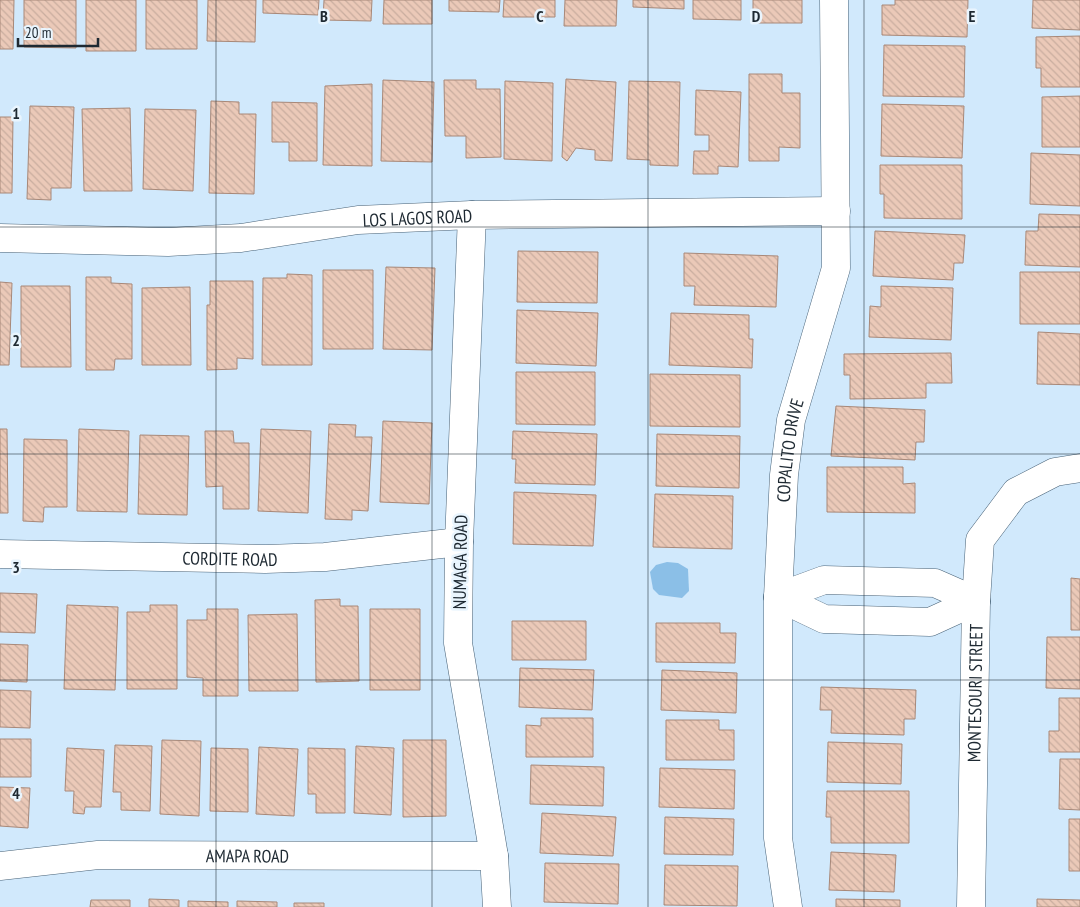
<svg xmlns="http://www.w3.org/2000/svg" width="1080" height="907" viewBox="0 0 1080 907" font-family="'PT Sans Narrow',sans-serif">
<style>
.green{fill:#8bbfe7}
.building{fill:url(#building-back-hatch);stroke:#a88878}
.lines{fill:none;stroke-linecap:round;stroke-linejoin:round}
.minor-casing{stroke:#486277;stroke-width:29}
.minor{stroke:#fff;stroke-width:28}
.grid{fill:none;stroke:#1e2932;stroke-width:1;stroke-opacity:0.55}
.labels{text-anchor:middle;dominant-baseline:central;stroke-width:5;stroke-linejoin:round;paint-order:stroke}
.street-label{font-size:18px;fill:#1e2932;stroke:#e9f5fe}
.grid-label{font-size:16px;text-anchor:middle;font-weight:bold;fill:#1e2932;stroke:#e9f5fe;stroke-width:5;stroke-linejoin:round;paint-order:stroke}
</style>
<defs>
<pattern id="building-back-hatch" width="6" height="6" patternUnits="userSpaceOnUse" patternTransform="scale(1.25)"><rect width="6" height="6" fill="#ebc9b8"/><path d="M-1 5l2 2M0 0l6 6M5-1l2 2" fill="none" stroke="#c9ad9f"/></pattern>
</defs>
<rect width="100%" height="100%" fill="#d1e9fc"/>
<path class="green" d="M667 562 678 563 688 569 689 591 682 598 659 595 653 589 650 572 656 565Z"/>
<path class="building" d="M0 0H14L13 49H0Z
M24 0H76V48L24 47Z
M86 0H136V51H86Z
M146 0H197V49H146Z
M208 0H256L255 42 207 41Z
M263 0H319L318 15 263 13Z
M324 0H372L371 21 323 20Z
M384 0H432V24H383Z
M449 0H500L499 12 449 11Z
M504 0H555V17H503Z
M565 0H617L616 26H564Z
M633 0H684V9L633 7Z
M693 0H741V20L693 19Z
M753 0H802V23H753Z
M895 0H968L967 37 882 35V5H895Z
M1033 0H1080V30L1032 28Z
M1080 36V87H1041V68H1036V37Z
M884 45 965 46 964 97 883 96Z
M749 74H782V93H800V148L779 147V161H749Z
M566 79 616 82 612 161 595 160V150L576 148 567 161 562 157Z
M383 80 434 82 432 162 381 161Z
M444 80H476V89H500L501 157 466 158V136H445Z
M505 81 553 83 552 161 504 159Z
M629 81 680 82 678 166 650 165V160L627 159Z
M372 84V166L323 165 325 86Z
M696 90 741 92 738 167 718 166V174H693L694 151H709V135H695Z
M1080 96V147H1042V97Z
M211 101 239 102V114H256L254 194 209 193Z
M272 102 317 103V161H289V142H272Z
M882 104 964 106 962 158 881 156Z
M30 106 74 107 71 188H51V200L27 199Z
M130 108 132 191H84L82 109Z
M145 109 196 110 193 191 143 189Z
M0 117H13L12 193H0Z
M1031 153 1080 155V206L1030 204Z
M880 165H962V219L884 218V194H880Z
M1039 214 1080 215V267L1025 265 1026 231H1038Z
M875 231 965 235 963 263H954L953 280 873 276Z
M518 251 598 252 597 303 517 302Z
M684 253 778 256 776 307 694 305 695 286H684Z
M386 267 435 268 432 350 383 349Z
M323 270H373V349H323Z
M1020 272H1080V324H1020Z
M287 274 312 275V365H262L263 278H287Z
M86 277H111V283L132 284V359H115L114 370H86Z
M210 281H253V359L237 358V369L207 370V305H210Z
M0 282 12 283 9 365H0Z
M21 286H70L71 367H21Z
M881 286 953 288 951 340 869 337 870 306 881 307Z
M190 287 191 365H142V288Z
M517 310 598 313 596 366 516 363Z
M671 313 749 315V339H753L752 368 669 365Z
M1038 332 1080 334V385L1037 384Z
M951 353 952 383H926V398L850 399V375H844V354Z
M516 372H595V425L516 424Z
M650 374 740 375V427L650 426Z
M836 406 925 410 924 442H916L915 460 831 456Z
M383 421 432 423 429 504 380 502Z
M329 424 356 425 355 437H372L368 511 352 510V520L325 519Z
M0 429H7L8 513H0Z
M79 429 129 431 127 512 77 511Z
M261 429 311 431 308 513 258 511Z
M205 431H233L234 443H249V509H223V486L206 487Z
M513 431 597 434 595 485 515 483 516 459H512Z
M657 434 740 436 739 488 656 486Z
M140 435 189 436 187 515 138 514Z
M24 439 67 440V507H44L43 522 23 521Z
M827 467H903V484L915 483V513L827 512Z
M514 492 596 495 593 546 513 544Z
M655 494 733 496 732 549 653 547Z
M1071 578 1080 579V630H1071Z
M0 593 37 594 35 633 0 632Z
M340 599V606H358L359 681 316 682 315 600Z
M67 605 118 607 115 690 64 689Z
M150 605H177V689H127V612H150Z
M207 609H238V696H203V678L187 677V620H207Z
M370 609H420V690H370Z
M297 614 298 691H249L248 615Z
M512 621H586V660H512Z
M656 623H720V633H736L735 663 656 662Z
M1047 637H1080V689L1046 688Z
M0 644 28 645 27 682 0 681Z
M520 668 594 670 592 710 519 707Z
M662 670 737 673 736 713 661 710Z
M821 687 916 690 915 719H904V735L831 733 832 710H820Z
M0 690 31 691 30 728 0 727Z
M1059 698H1080V752H1049V731H1059Z
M541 718H593V757H526V725L541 726Z
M666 720H719V730H734V760H666Z
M0 739H31V777H0Z
M162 740 201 741 199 816 160 814Z
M403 740H446V816L403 817Z
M828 742 902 744 901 784 827 782Z
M115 745 152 746 150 811 121 810V792H113Z
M356 746 394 748 391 815 354 813Z
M259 747 298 749 294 816 256 814Z
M67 748 104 750 101 807H85L84 814 73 813 74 791H65Z
M211 748 248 749V812L210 811Z
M308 748 345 749V813H316V794H308Z
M1060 759H1080V810L1059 809Z
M531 765 604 767 603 806 530 804Z
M660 768 735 770 734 809 659 807Z
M0 787 30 788 28 828 0 826Z
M827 791H909V843H831V817H826Z
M542 813 616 817 613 856 540 853Z
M665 817 734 819 733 855 664 854Z
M1069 819H1080V871H1069Z
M831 852 896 855 894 892 829 890Z
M545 863 619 864 618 904 544 902Z
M665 865 738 866 737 906 664 905Z
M149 899 179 900V907H149Z
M836 899 900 900V907H836Z
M1037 899 1080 900V907H1037Z
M91 900H130V907H90Z
M188 901 228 902V907H188Z
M237 901 277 902V907H237Z
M294 903H324V907H294Z"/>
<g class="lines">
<defs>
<g id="minor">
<path d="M472 215 459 542 458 643 494 856 497 907"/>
<path id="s1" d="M0 238 168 242 241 238 358 220 472 215 836 211"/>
<path id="s2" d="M0 554 265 559 325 557 459 542"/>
<path d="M778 597 824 619 930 622 976 601"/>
<path d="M778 597 824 580 935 583 976 601"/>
<path id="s3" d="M0 866 98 855 494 856"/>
<path id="s4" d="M788 907 778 838V597L784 475 791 420 836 268 834 0"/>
<path id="s5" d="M971 907 976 601 980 540 1016 492 1055 472 1080 468"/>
</g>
</defs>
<use href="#minor" class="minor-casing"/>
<use href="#minor" class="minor"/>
</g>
<path class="grid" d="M216 0V907M432 0V907M648 0V907M864 0V907M0 227H1080M0 454H1080M0 680H1080"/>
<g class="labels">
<g class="street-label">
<text stroke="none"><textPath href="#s1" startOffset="419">LOS LAGOS ROAD</textPath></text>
<text stroke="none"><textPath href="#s4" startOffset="458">COPALITO DRIVE</textPath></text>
<text stroke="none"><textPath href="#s2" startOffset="230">CORDITE ROAD</textPath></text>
<text transform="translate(460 562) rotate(-89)">NUMAGA ROAD</text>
<text stroke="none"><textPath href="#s5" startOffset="214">MONTESOURI STREET</textPath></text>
<text stroke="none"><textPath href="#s3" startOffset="248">AMAPA ROAD</textPath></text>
</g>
</g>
<g class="grid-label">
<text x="324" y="22">B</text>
<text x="540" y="22">C</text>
<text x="756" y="22">D</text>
<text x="972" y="22">E</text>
<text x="16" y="119">1</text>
<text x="16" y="346">2</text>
<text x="16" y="573">3</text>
<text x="16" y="799">4</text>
</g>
<path d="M18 38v8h80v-8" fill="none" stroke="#1e2932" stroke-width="2.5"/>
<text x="25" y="38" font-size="15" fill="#1e2932" stroke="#e9f5fe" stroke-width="4" paint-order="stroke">20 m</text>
</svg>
